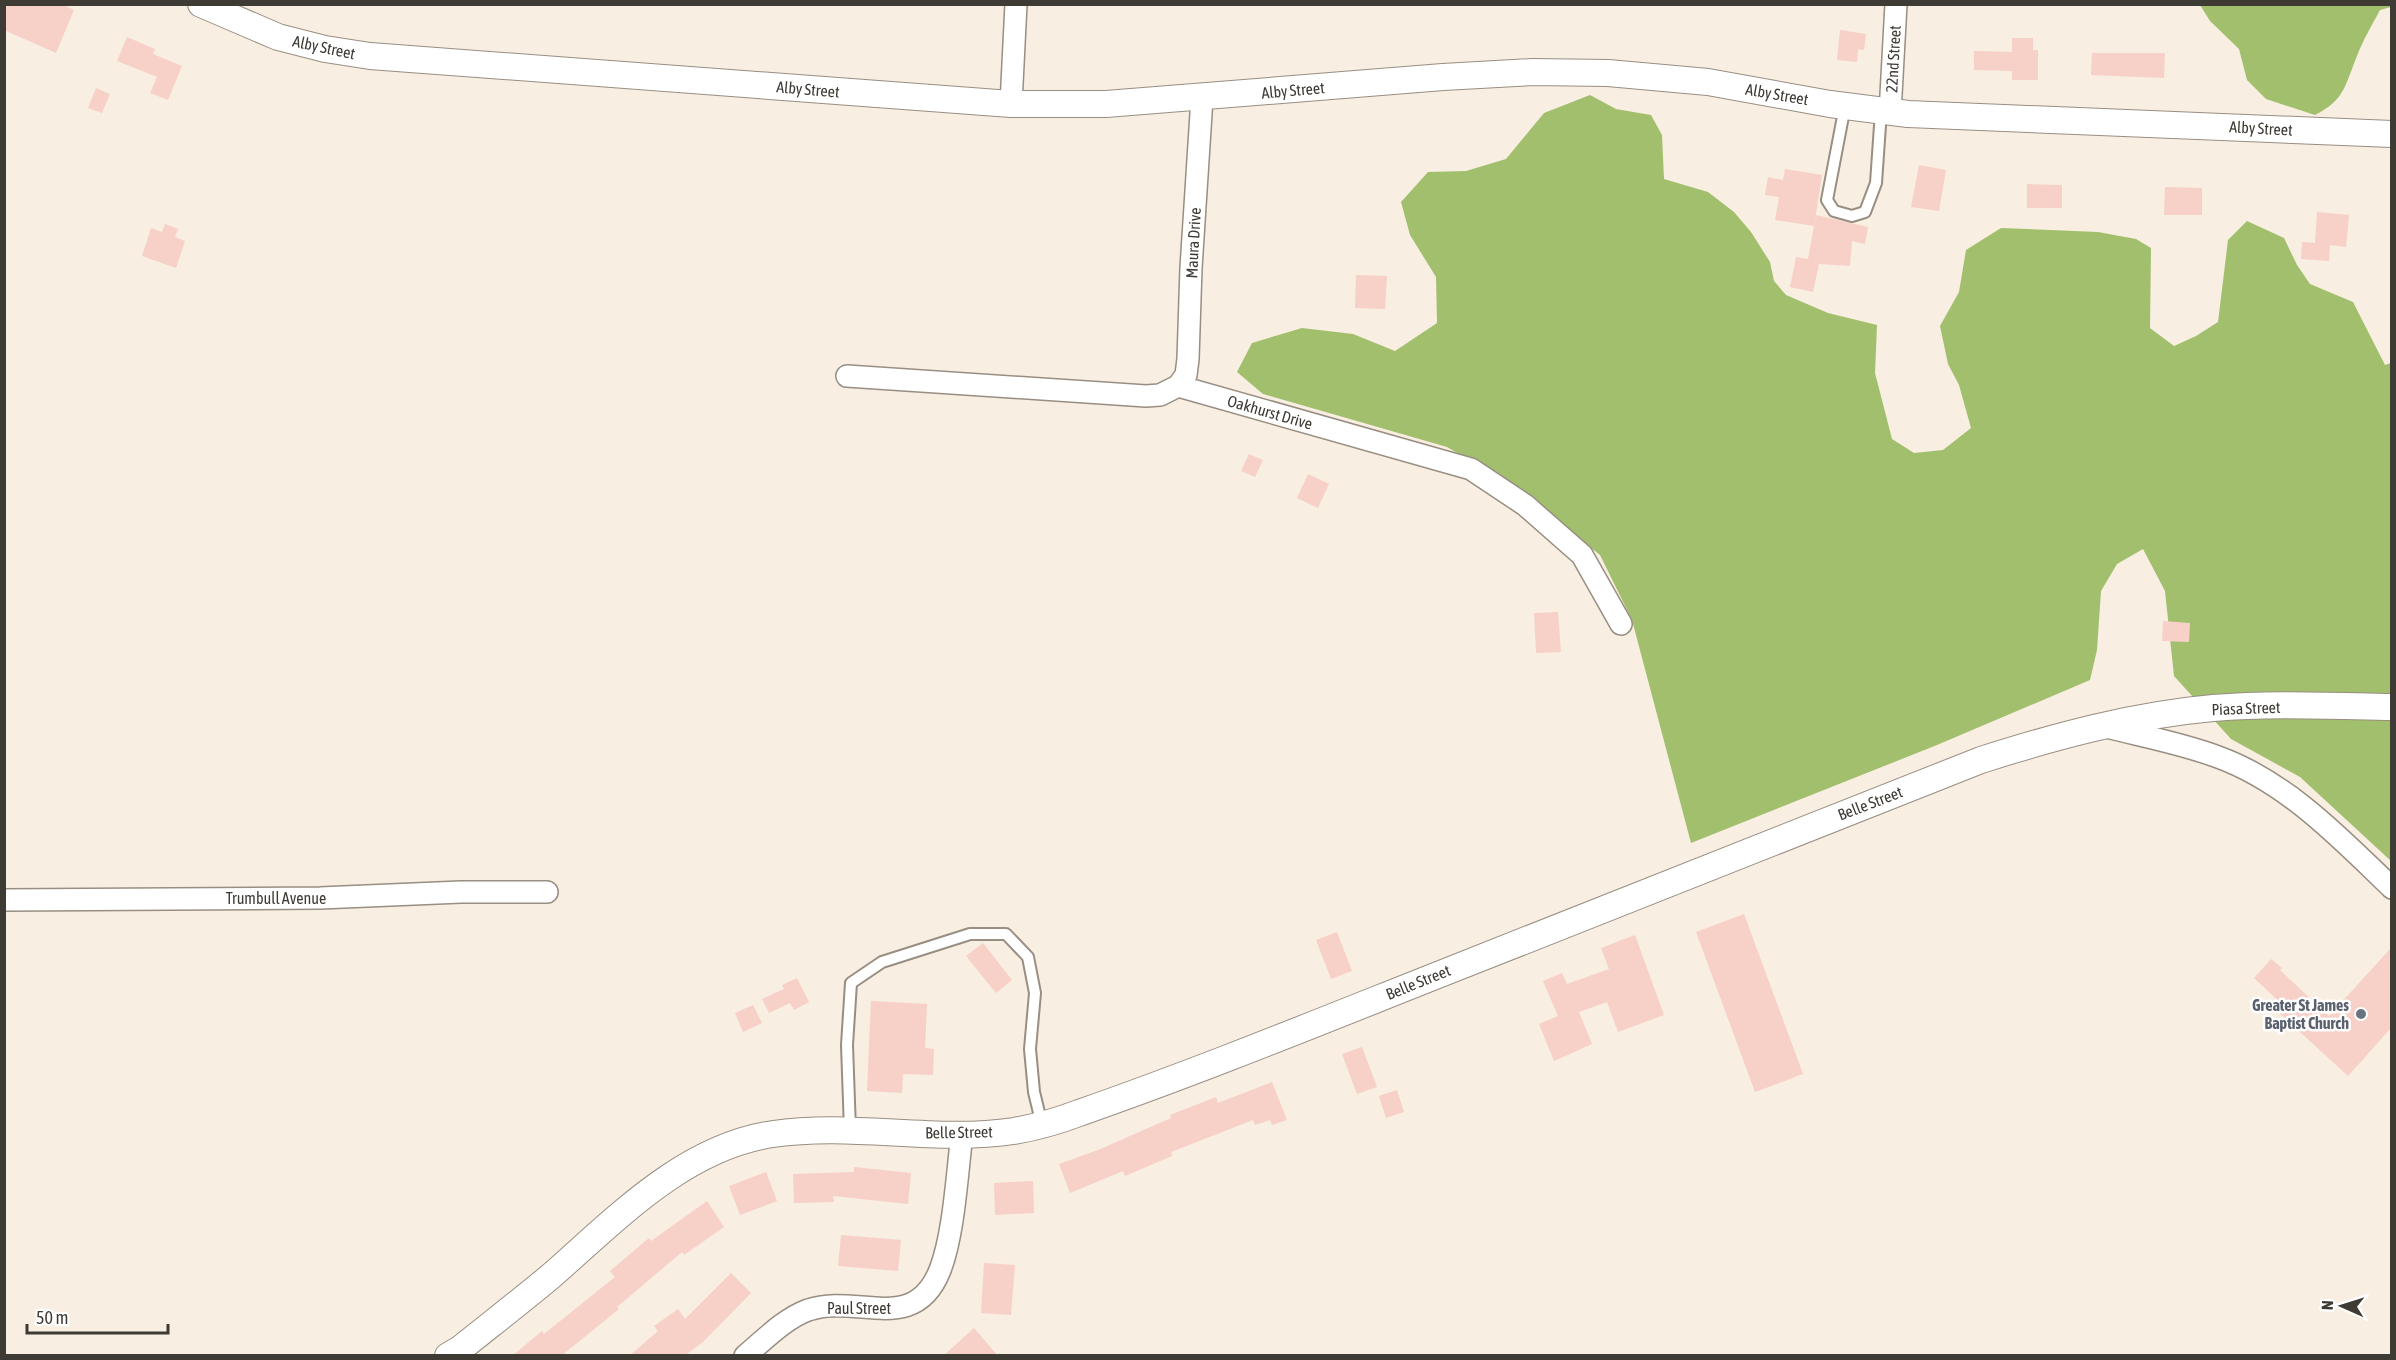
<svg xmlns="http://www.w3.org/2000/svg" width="2396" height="1360" viewBox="0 0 2396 1360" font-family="'Asap Condensed',sans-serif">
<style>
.forest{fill:#a2bf6d}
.building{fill:#f7d0c8}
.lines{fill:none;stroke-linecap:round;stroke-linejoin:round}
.service-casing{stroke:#988e82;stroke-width:14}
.minor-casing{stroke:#988e82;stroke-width:24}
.tertiary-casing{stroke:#988e82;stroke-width:28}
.service{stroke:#fff;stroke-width:10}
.minor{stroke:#fff;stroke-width:21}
.tertiary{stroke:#fff;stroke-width:26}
.worship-dot{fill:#6b7280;stroke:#fff;stroke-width:2}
.labels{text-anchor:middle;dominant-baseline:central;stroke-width:5;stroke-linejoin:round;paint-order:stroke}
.street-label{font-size:16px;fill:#3e3a34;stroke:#fff}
.worship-label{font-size:16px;font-weight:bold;fill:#5b616d;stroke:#fff;text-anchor:end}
</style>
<rect width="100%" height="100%" fill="#f8eee1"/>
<path class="forest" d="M2391 4V7L2380 10C2372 25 2363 40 2357 56 2345 85 2345 100 2315 115L2266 99 2247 80 2239 49 2210 21 2200 5Z
M1590 95 1616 109 1651 115 1662 135 1664 179 1708 192 1734 212 1751 232 1770 262 1774 281 1786 295 1828 313 1877 325 1875 373 1892 439 1914 453 1943 450 1971 428 1959 385 1948 364 1940 326 1959 292 1966 250 2001 228 2098 232 2136 239 2151 248 2150 328 2174 346 2196 336 2218 322 2228 240 2247 221 2284 238 2297 265 2310 284 2353 302 2385 365 2391 363V861L2300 777 2231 739 2174 676 2165 591 2143 549 2117 564 2101 591 2097 650 2090 680 1937 745 1691 843 1632 620 1600 555 1513 485 1447 447 1263 394 1237 372 1252 343 1302 328 1353 334 1395 351 1437 323 1436 277 1410 235 1401 202 1428 172 1466 171 1506 159 1544 113Z"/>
<path class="building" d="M4 4H62L74 10 56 53 4 30Z
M1840 30 1866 34 1864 50 1858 49 1857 62 1837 60Z
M127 37 155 49 153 54 182 66 168 100 150 93 157 77 117 61Z
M2012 38H2033V50H2038V80H2012V71L1974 70V51L2012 52Z
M2092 53H2165L2164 78 2091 75Z
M96 88 110 94 102 113 88 108Z
M1919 165 1946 170 1939 211 1911 207Z
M1785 169 1822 175 1814 226 1775 220 1779 197 1765 195 1768 177 1783 180Z
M2027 184 2062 185V208H2027Z
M2165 187 2202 188V215H2164Z
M2317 212 2349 215 2346 247 2330 245 2329 261 2301 259 2302 242 2315 243Z
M1816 215 1868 227 1865 244 1852 241 1850 266 1819 264 1813 292 1790 287 1796 257 1808 259Z
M165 224 178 229 175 237 185 241 176 268 142 256 151 228 162 232Z
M1356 275 1387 276 1385 309 1355 308Z
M1249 454 1263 460 1255 477 1241 471Z
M1308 474 1329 484 1318 508 1297 498Z
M1558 612 1561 652 1536 653 1534 613Z
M2163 621 2190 623 2189 642 2162 641Z
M1744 914 1803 1074 1755 1092 1696 932Z
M1337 932 1352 971 1331 979 1316 940Z
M1635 935 1664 1015 1618 1032 1607 1002 1579 1012 1592 1044 1554 1061 1539 1024 1558 1016 1543 981 1562 973 1567 984 1609 969 1601 948Z
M983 943 1012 980 996 993 966 956Z
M2391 948V1028L2348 1076 2278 1012 2284 1006 2254 978 2271 959 2282 968 2280 970 2329 1016Z
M797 978 809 1002 794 1010 790 1003 769 1013 762 999 784 989 782 985Z
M871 1001 927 1004 925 1048 934 1049 933 1075 903 1074 902 1093 867 1091Z
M753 1005 762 1023 743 1032 735 1013Z
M1362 1047 1377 1087 1357 1094 1342 1054Z
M1272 1082 1287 1120 1272 1125 1270 1120 1255 1125 1253 1120 1171 1152 1172 1156 1125 1176 1123 1171 1070 1193 1059 1164 1098 1150 1171 1118 1170 1115 1216 1097 1218 1103Z
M1397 1090 1404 1112 1386 1118 1379 1096Z
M854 1167 911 1173 908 1204 833 1196 834 1202 794 1203 793 1174 854 1172Z
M766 1172 777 1201 740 1215 729 1186Z
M1033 1181 1034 1213 995 1215 994 1183Z
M707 1201 724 1227 684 1255 682 1252 617 1307 619 1309 561 1356H512L542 1331 544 1334 615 1277 610 1271 649 1238 651 1241Z
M841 1235 901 1240 898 1271 838 1266Z
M984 1263 1015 1265 1011 1315 981 1313Z
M731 1273 751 1293 703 1342 684 1356H629L658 1331 654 1326 678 1309 685 1319Z
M974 1328 998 1356H943Z"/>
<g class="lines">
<defs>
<path id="service" d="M1845 106 1827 200 1834 211 1852 216 1865 212 1876 183 1881 111
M850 1130 847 1045 851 983 882 962 970 934H1006L1028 957 1035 993 1030 1049 1034 1092 1042 1125"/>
<path id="minor" d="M1011 104 1016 4
M1890 113 1896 4
M847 376 1146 396 1160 395 1178 386 1471 469 1525 505 1582 555 1621 624
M1178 386 1186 375 1188 359 1191 268 1202 98
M2103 726C2141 736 2181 743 2218 757 2287 782 2340 838 2392 888
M4 900 320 898 461 892H547
M745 1356C764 1340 784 1319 808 1310 857 1293 914 1336 940 1270 954 1234 957 1174 962 1134"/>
<path id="tertiary" d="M201 4 278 37 325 49 370 56 1011 104H1106L1443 77 1533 72 1608 73 1708 82 1830 104 1908 114 2392 134
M448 1356 460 1349C490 1325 521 1301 551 1276 616 1219 684 1147 773 1134 853 1122 934 1143 1014 1131 1037 1127 1058 1121 1079 1113 1205 1069 1329 1018 1453 969 1628 899 1804 829 1981 760 2056 736 2134 715 2213 708 2272 703 2332 706 2392 707"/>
</defs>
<use href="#service" class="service-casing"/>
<use href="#minor" class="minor-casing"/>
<use href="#tertiary" class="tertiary-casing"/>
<use href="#service" class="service"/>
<use href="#minor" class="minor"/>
<use href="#tertiary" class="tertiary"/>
</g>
<circle class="worship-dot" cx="2361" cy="1014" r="6"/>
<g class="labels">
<g class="street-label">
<text transform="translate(324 47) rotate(12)">Alby Street</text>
<text transform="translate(1893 59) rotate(-87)">22nd Street</text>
<text transform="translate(808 89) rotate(5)">Alby Street</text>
<text transform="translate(1293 90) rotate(-5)">Alby Street</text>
<text transform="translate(1777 94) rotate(10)">Alby Street</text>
<text transform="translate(2261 128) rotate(3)">Alby Street</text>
<text transform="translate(1193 243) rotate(-87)">Maura Drive</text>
<text transform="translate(1270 412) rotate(16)">Oakhurst Drive</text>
<text transform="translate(2246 708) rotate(-2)">Piasa Street</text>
<text transform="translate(1870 803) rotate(-21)">Belle Street</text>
<text x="276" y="898">Trumbull Avenue</text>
<text transform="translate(1418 982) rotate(-22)">Belle Street</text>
<text transform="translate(959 1132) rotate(-1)">Belle Street</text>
<text x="859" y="1308">Paul Street</text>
</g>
<g class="worship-label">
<text x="2349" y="1005">Greater St James<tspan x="2349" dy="18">Baptist Church</tspan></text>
</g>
</g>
<rect width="2396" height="1360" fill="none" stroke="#3e3a34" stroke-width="12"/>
<g transform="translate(2342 1306) rotate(273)" stroke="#ffffff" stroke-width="4.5" paint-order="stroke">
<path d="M0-4.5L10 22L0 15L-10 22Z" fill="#3e3a34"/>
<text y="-9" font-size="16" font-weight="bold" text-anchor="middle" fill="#3e3a34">N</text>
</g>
<path d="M27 1324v9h141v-9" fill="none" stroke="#3e3a34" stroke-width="3"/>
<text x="36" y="1324" font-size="18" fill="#3e3a34" stroke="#ffffff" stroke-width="4.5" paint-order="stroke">50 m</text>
</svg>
